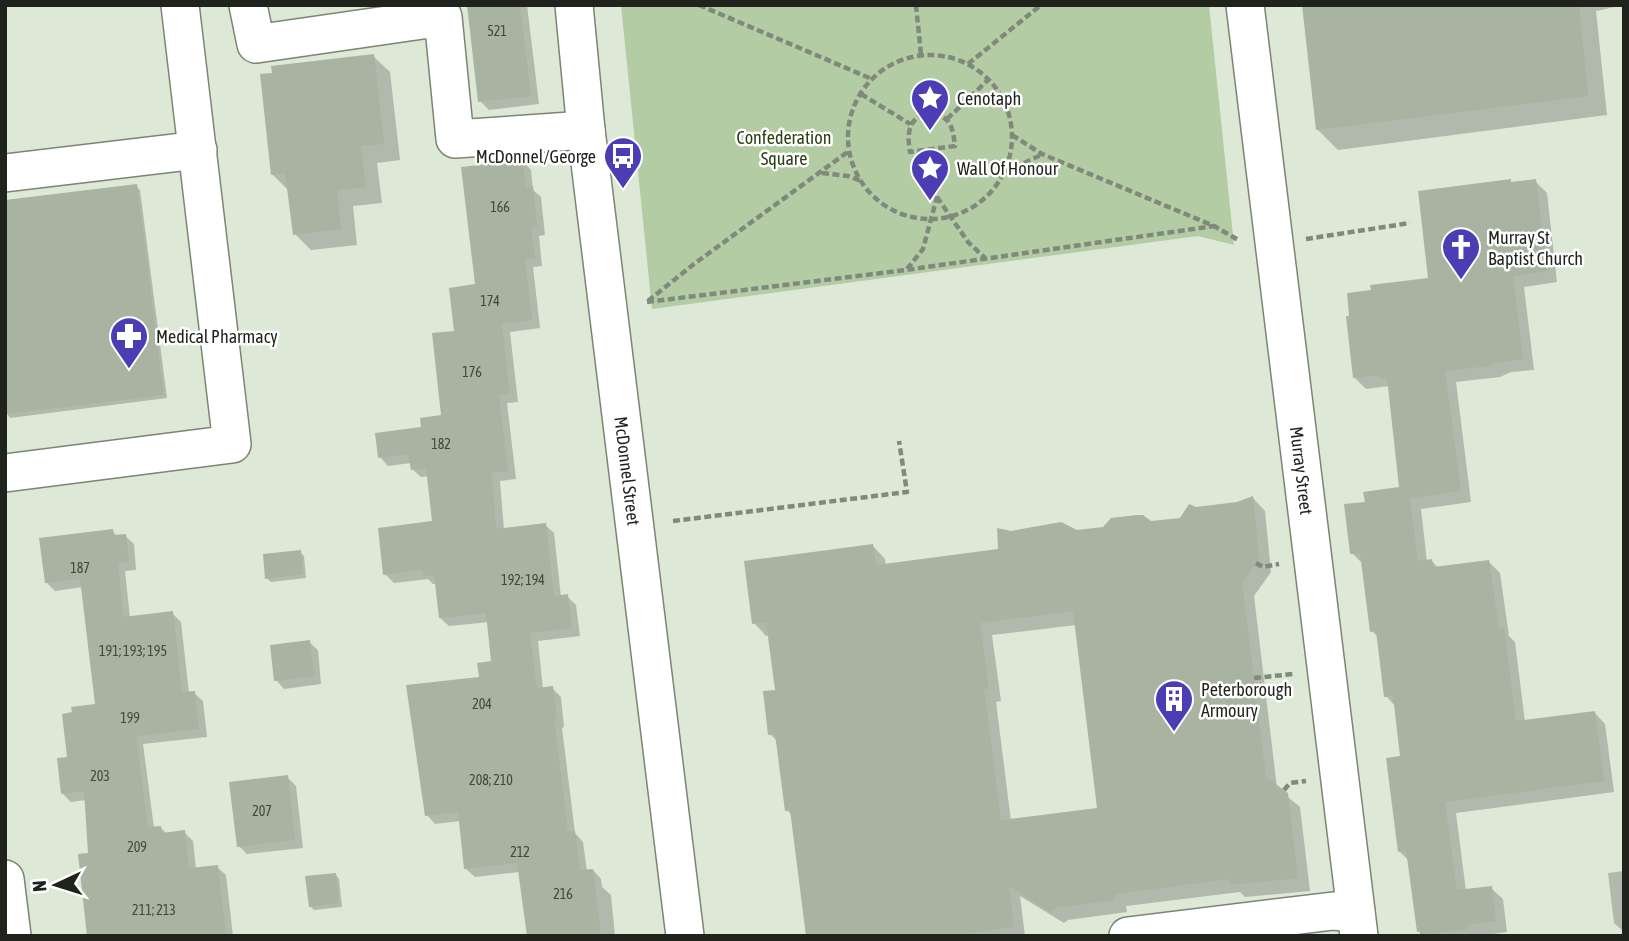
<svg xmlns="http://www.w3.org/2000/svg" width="1629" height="941" viewBox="0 0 1629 941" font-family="'Asap Condensed',sans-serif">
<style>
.green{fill:#b4cca3}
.shadow{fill:#0003;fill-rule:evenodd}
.building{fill:#a9b3a2;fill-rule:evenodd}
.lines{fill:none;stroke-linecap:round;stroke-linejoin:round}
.minor-casing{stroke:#7c8575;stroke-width:40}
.path{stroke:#81897c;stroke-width:4.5;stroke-dasharray:7 3.5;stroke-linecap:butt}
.minor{stroke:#fff;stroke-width:37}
.labels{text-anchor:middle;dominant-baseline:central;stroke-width:5;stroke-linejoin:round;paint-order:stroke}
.number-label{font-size:14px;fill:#42473e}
.poi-label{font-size:18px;fill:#1f231c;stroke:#fff;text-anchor:start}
.park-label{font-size:18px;fill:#2a4114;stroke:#fff}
.street-label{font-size:18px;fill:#1f231c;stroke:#fff}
</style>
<rect width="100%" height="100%" fill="#dde8d6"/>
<path class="green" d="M621 5H1209L1234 245 1198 236 652 309Z"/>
<path class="shadow" d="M469 5H527L539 104 489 110 480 101Z
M1304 5H1624L1596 11 1607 115 1338 150 1318 130Z
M373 56 390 72 400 160 377 163 382 203 353 206 357 245 311 250 295 234 289 191 272 174 273 74Z
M523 161 531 170 533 190 541 197 545 235 539 236 542 266 533 267 540 328 510 332 518 402 507 403 516 479 500 481 504 530 545 525 554 533 561 597 567 596 576 605 580 636 538 641 543 689 552 688 561 697 564 727 562 728 575 833 583 842 587 871 593 870 601 879 602 887 611 895 615 936H528L520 872 475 877 466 869 461 821 435 824 427 815 480 678 493 662 489 622 449 626 440 618 437 584H433L428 579 394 583 385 574 434 523 429 476 421 477 412 469 411 463 388 466 380 457 443 417 456 332 477 286Z
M1510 181 1513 184 1535 181 1547 193 1557 282 1524 287 1534 370 1511 372 1500 377 1456 382 1471 502 1421 509 1427 562 1432 561 1438 568 1489 562 1500 573 1509 636 1515 642 1525 722 1594 712 1605 724 1614 792 1456 813 1466 891 1491 888 1503 899 1507 932 1479 936H1423L1418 931 1409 861 1399 851 1402 757 1396 707 1386 696 1378 637 1372 631 1363 564 1352 553 1367 503 1401 489 1389 386 1366 389 1354 377Z
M136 186 140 190 167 398 10 418 7 414Z
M1253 498 1265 511 1271 572 1254 596 1277 788 1300 807 1310 891 1245 897 1240 892 1126 906 1127 912 1068 920 1064 923 1020 896 1025 936H807L793 816 787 810 778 742 770 734 777 691 770 635 766 636 754 623 873 546 885 559 886 566 1000 550 1011 533 1076 532 1181 519 1195 509 1237 504ZM1076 625 1099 810 1011 821 996 702 1001 701 992 635Z
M112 531 117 536H125L134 544 136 570 125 571 130 618 172 613 181 622 189 693H194L203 701 207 737 143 744 154 828 160 827 167 834 184 832 193 841 196 869 217 867 226 875 233 936H90V854L86 800 71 802 62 793 69 759 97 705 83 587 55 591 46 582Z
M300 552 304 556 306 578 271 582 267 578Z
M309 642 318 650 321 684 284 689 276 680Z
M287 777 296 786 303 848 247 854 239 846Z
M1624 871V932L1614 923 1608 873Z
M336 875 339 879 342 907 314 910 310 906Z"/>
<path class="building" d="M467 5H520L531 96 478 102Z
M1302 5H1579L1588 96 1316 130Z
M374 54 384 144 361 146 366 187 337 190 341 229 293 235 285 173 271 175 260 74 272 73 271 66Z
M523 160 526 187 533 186 537 227 531 228 535 258 525 259 532 320 502 324 510 394 499 395 508 471 492 473 496 529 546 523 554 596 568 594 572 628 530 633 537 688 553 686 557 719H554L568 832 575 831 580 870 593 869 601 936H527L517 863 464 869 458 812 425 816 406 685 479 677 477 663 491 661 486 613 439 618 434 575 423 576 422 570 383 575 378 528 432 521 426 468 411 470 408 454 378 458 375 433 421 427 420 418 441 415 432 333 454 331 449 288 475 284 461 167Z
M1511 179V182L1536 179 1547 271 1513 276 1523 359 1499 362 1488 366 1445 371 1461 491 1410 498 1418 561 1432 559 1433 567 1489 560 1499 629 1504 628 1516 721 1595 711 1604 781 1445 802 1457 890 1492 886 1496 921 1468 925V929L1420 935V931L1417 932 1406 850 1398 852 1386 758 1400 756 1393 696 1384 697 1376 631 1370 632 1360 553 1350 554 1344 504 1365 502 1363 492 1399 487 1387 378 1380 379 1379 375 1353 378 1346 316H1349L1347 293 1371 290 1370 285 1428 278 1418 191Z
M137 184 164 395 5 414V200Z
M1253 496 1259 559 1242 583 1266 777 1288 793 1298 878 1231 885 1230 879 1114 894 1115 900 1055 908 1050 912 1009 886 1014 927 947 936H806L790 810 785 811 775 734 768 735 763 691 775 690 766 622 752 624 744 561 873 544 876 565 998 549 997 528 1011 531 1061 522 1077 530 1103 527 1111 518 1137 515H1143L1151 521 1180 518 1189 504 1196 507 1237 502ZM1073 611 1097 808 1001 820 984 689H989L980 623Z
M113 529 114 535 126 534 129 561 118 563 123 617 173 611 182 692 195 691 199 729 136 736 148 827 161 826 162 833 185 830 189 868 218 865 226 936H87L78 854 88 853 84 791 61 794 57 758 67 757 62 714 72 712 71 707 95 704 80 579 45 583 39 538Z
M301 550 303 574 265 579 263 554Z
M310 640 314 676 274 681 270 645Z
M288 775 295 840 237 847 229 782Z
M336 873 339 903 309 907 305 876Z"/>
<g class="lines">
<defs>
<g id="minor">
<path d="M248 5 256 44 443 17 455 139 586 130"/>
<path id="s1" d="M574 5 586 130 685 936"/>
<path id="s2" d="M1245 5 1359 936"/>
<path d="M5 173 198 150"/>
<path d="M5 473 232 444 180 5"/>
<path d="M5 879 12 936"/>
<path d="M1128 936 1333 911 1356 913"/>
</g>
</defs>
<use href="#minor" class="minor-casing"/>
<path class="path" d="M699 5 872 79
M916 5 921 55
M848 137a82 82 0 1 1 164 0a82 82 0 1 1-164 0Z
M968 64 1041 5
M861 94 910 124
M934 113C952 118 953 130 955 146L910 152C906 130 910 114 934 113Z
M947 119 989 79
M1012 135 1042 154 1214 226 1240 241
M1005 172 1041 155
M822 173 848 176 861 181
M937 197 968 242 985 258
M1306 239 1410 223
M907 269 923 249 937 197 933 149
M648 301 694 264 849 151
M647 302 906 270 1214 226
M673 521 907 492 899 441
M1256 563 1263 567 1279 564
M1254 678 1293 674
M1284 790 1290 783 1306 781"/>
<use href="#minor" class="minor"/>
</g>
<defs>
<symbol id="sight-pin" viewBox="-11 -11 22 30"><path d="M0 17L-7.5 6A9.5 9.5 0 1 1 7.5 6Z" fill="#4c3db4" stroke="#fff"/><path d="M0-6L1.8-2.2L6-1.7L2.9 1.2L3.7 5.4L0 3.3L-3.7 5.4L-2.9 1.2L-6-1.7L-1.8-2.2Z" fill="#fff"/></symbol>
<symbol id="bus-pin" viewBox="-11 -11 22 30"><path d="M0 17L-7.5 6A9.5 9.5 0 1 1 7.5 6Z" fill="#4c3db4" stroke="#fff"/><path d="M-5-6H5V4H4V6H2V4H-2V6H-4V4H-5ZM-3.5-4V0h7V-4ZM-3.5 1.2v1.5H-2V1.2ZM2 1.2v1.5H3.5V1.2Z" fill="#fff"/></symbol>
<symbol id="church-pin" viewBox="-11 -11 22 30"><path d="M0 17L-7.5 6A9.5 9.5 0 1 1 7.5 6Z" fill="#4c3db4" stroke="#fff"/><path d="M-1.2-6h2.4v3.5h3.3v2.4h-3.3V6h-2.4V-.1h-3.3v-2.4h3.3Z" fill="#fff"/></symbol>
<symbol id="pharmacy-pin" viewBox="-11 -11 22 30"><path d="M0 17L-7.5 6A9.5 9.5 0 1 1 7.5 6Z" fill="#4c3db4" stroke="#fff"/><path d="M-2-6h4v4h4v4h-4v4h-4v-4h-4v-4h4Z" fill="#fff"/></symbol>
<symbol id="building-pin" viewBox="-11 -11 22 30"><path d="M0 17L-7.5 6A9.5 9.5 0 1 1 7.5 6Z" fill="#4c3db4" stroke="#fff"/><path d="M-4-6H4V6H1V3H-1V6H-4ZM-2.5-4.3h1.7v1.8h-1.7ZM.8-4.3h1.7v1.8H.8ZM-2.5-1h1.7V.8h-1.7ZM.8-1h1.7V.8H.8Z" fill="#fff"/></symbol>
</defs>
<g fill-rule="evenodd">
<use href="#sight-pin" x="908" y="76" width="44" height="60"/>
<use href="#bus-pin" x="601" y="134" width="44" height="60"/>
<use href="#sight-pin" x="908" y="146" width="44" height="60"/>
<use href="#church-pin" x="1439" y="225" width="44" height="60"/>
<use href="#pharmacy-pin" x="107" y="314" width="44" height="60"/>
<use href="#building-pin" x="1152" y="677" width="44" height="60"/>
</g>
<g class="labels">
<g class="number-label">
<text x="497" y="31">521</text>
<text x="500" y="207">166</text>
<text x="490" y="301">174</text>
<text x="472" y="372">176</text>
<text x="441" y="444">182</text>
<text x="80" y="568">187</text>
<text x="523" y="580">192; 194</text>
<text x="133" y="651">191; 193; 195</text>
<text x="482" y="704">204</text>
<text x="130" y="718">199</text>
<text x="100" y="776">203</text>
<text x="491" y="780">208; 210</text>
<text x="262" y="811">207</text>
<text x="137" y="847">209</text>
<text x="520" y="852">212</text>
<text x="563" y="894">216</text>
<text x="154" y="910">211; 213</text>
</g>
<g class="poi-label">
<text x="957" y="98">Cenotaph</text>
<text x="596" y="156" text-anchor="end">McDonnel/George</text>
<text x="957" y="168">Wall Of Honour</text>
<text x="1488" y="237">Murray St<tspan x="1488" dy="21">Baptist Church</tspan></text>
<text x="156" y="336">Medical Pharmacy</text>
<text x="1201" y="689">Peterborough<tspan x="1201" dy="21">Armoury</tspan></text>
</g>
<g class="park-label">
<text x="784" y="137">Confederation<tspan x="784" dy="21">Square</tspan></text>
</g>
<g class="street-label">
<text stroke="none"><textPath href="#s1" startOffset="469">McDonnel Street</textPath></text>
<text stroke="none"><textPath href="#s2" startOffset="469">Murray Street</textPath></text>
</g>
</g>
<rect width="1629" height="941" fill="none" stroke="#1f231c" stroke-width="14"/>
<g transform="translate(56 885) rotate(266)" stroke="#ffffff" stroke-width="5" paint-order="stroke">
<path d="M0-5L12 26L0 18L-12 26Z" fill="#1f231c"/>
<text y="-10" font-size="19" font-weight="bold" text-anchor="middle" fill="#1f231c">N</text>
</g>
</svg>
